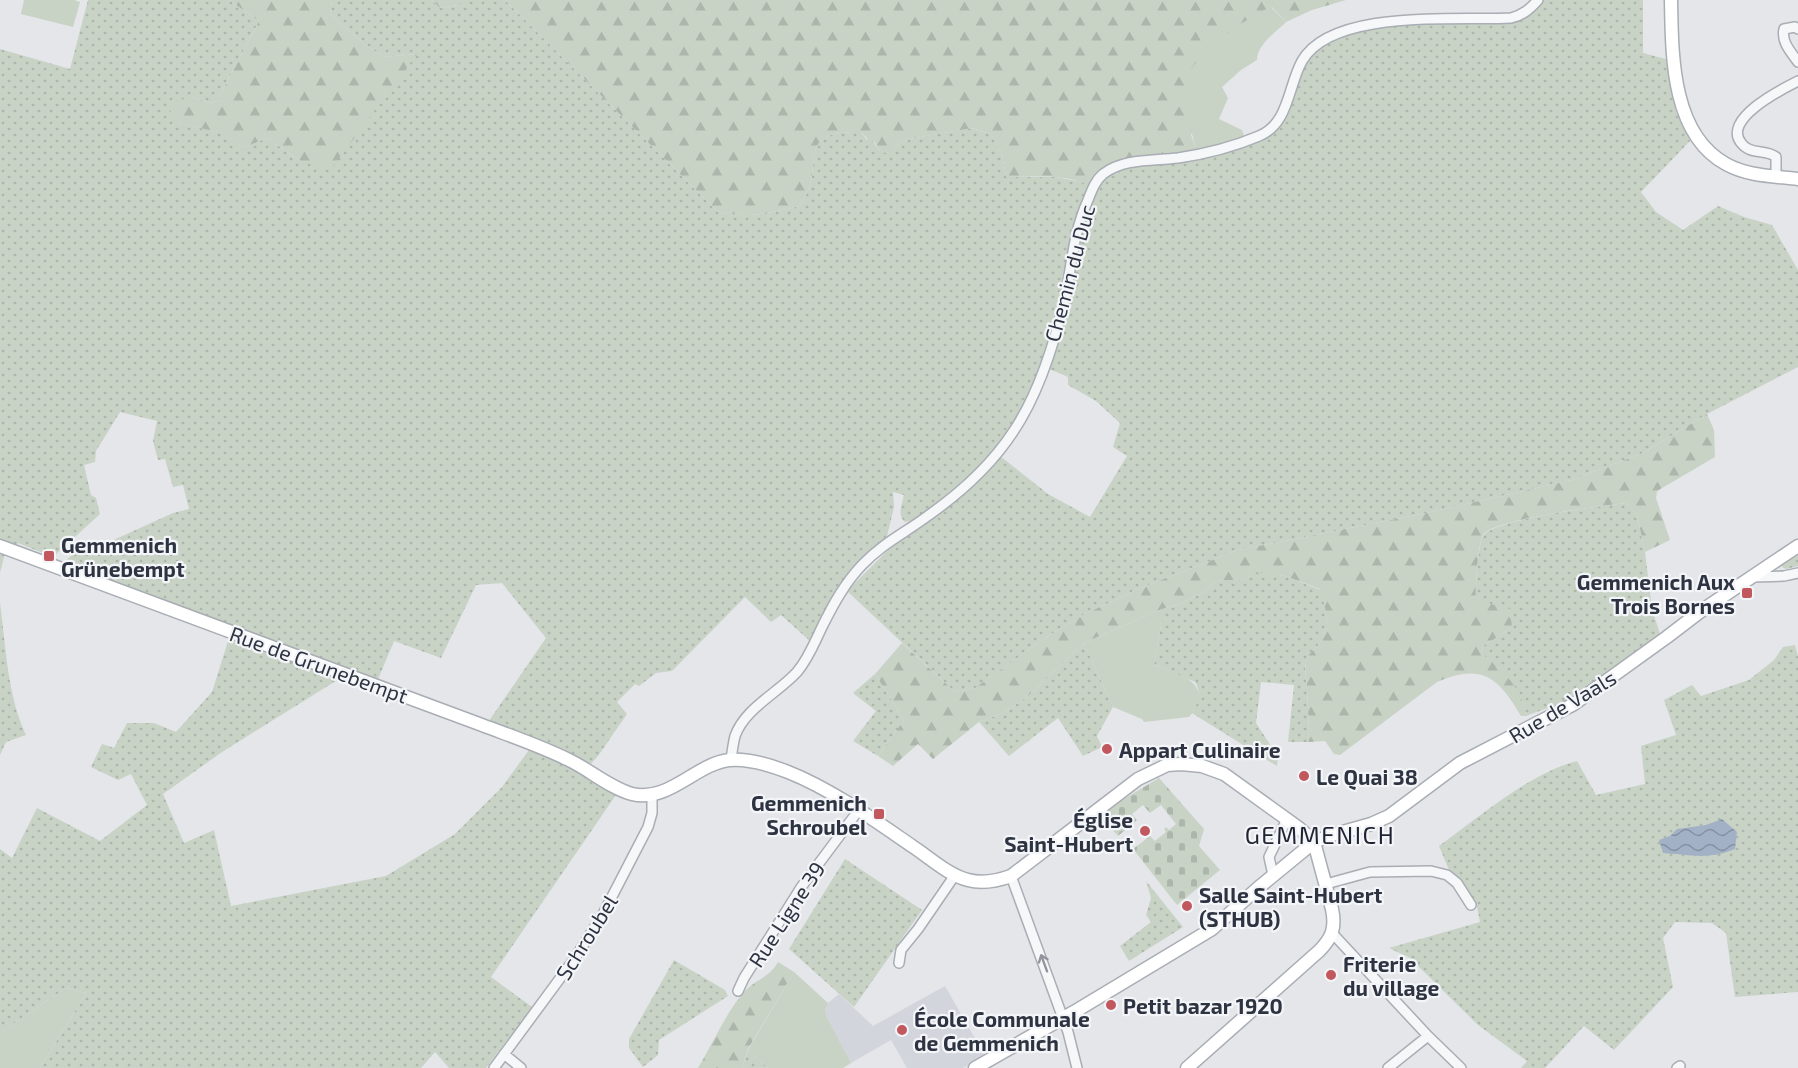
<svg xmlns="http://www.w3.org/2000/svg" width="1798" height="1068" viewBox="0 0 1798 1068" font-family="'Exo 2',sans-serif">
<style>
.built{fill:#d2d5dc}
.grass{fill:url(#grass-dots);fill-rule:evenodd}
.forest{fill:url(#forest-firs)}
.cemetery{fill:url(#cemetery-stones)}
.green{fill:#c8d3c6}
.water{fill:url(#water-waves)}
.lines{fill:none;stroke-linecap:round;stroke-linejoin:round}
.street-casing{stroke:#a9adb4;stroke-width:12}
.secondary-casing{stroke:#a9adb4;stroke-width:15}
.street{stroke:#f6f7f9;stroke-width:9}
.secondary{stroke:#fff;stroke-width:12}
.oneway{stroke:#92959d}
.poi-dot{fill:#c1585d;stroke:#f3f5f8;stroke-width:2}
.labels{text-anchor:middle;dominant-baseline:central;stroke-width:4.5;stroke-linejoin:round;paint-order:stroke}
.street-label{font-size:21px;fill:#2d3341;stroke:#f3f5f8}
.poi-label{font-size:21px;font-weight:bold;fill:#2d3341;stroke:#f3f5f8;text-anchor:start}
.quarter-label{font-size:24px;letter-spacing:1.5px;fill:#1f2432;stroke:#f3f5f8}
</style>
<defs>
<pattern id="grass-dots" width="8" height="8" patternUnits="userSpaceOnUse" patternTransform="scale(1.5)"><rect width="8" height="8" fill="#c8d3c6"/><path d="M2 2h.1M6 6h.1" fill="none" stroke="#acb6ab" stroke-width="1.8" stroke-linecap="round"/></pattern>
<pattern id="forest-firs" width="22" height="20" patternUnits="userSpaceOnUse" patternTransform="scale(1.5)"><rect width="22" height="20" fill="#c8d3c6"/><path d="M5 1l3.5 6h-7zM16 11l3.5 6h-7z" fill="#acb6ab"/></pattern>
<pattern id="cemetery-stones" width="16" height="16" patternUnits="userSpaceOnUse" patternTransform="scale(1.5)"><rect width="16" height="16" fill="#c8d3c6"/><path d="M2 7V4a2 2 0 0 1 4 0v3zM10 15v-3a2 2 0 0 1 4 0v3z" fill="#acb6ab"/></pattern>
<pattern id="water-waves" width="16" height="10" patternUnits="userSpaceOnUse" patternTransform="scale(1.5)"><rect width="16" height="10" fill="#a3b1c6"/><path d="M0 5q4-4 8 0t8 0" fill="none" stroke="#8591a2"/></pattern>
</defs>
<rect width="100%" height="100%" fill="#e4e6ea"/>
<path class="built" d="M945 986 985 1056 963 1068H907L891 1040 851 1063 827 1017 825 1010 828 1003 839 994 873 1026Z"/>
<path class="grass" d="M88 0H229L259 21 217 101 210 103 192 97 178 123 223 133 243 148 267 138 302 162 416 54 384 57 364 44 330 14 332 0H432L440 8 458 5 462 0H505L717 211C745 220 773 212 800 206 829 165 790 131 861 132L868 141H873L880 151H893L900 143 910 139 971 128 991 134 1002 154 1006 177H1055L1083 182 1093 180C1070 267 1049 387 990 456 979 470 964 481 950 493 937 504 923 521 905 522 897 516 902 504 904 495L893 492 894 507 887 536 861 560 839 585 822 615 810 641 781 615 771 622 745 597 672 671 656 673 639 686 635 684 617 702 627 714 598 756 584 771 618 792 491 977 532 1007 486 1068H449L435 1052 421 1068H40L86 993 66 988 0 1033V849L12 858 37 808 100 841 147 805 131 774 118 780 91 767 102 744 114 748 127 723H154L176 732 212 692 229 638 55 571 73 554 85 553 173 513 189 509 183 485 173 487 165 459 158 460 153 441 157 421 120 412 96 451 95 462 84 465 91 495 96 498 100 514 53 557 18 543 5 553 0 573V49L70 69ZM502 583 546 638 482 731 529 750 502 787 455 834 386 876 231 906 214 830 184 843 163 794 222 752 339 679 374 689 394 641 441 658 476 585Z
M1543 0H1643V53L1666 59 1676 112 1690 141 1641 192 1656 212 1683 230 1718 206 1744 217 1772 225 1798 270V367L1707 414 1643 453 1572 480 1426 513 1238 550 1138 589 1083 615 1045 638 976 688 955 692 847 591 897 541 1000 456 1048 494 1090 517 1127 456 1113 447 1120 423 1096 401 1068 385V377L1047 368 1075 237 1098 182 1123 167 1273 133 1305 61C1337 13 1458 23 1510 23L1522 19Z
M1626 503 1637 515 1645 552 1652 609 1660 634 1613 670 1569 700 1526 716C1524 692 1499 668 1481 653L1483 646 1512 628 1476 600C1475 589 1478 545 1483 536 1492 519 1603 506 1626 503Z
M1798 553V566L1786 569 1782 567 1783 563Z
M1254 571 1285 576 1321 590C1326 607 1331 627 1319 644 1314 651 1308 652 1306 662 1304 672 1307 680 1307 690 1308 707 1309 724 1309 742H1288L1294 685 1261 682 1256 723 1278 757 1277 766 1192 713C1197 704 1202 692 1195 682L1154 665 1162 619V609L1180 604 1204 592 1217 581 1246 579Z
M0 603C6 646 7 695 26 735L6 742 0 755Z
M1084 643 1113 707 1097 736 1102 747 1083 756 1058 718 1009 756 979 722 1003 713 1028 696Z
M1795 645 1798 657V992L1735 997 1726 933 1712 923 1675 922 1663 938 1673 987 1614 1050 1584 1026 1545 1068H1521L1527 1061 1478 1025 1410 958 1389 948 1480 922 1477 907 1466 889 1449 870 1439 846C1481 816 1528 774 1577 761L1596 795 1645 784 1641 746 1676 735 1664 700 1692 685 1701 696 1749 680 1774 660 1783 647Z
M875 674 904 720 878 756 853 741 876 711 853 693Z
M845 859 922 910 854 1007 789 949Z
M1146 881 1183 927 1129 961 1120 946 1151 922 1146 915 1151 898Z
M674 960 725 990 728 996 659 1040 658 1055 643 1067 629 1048V1039Z
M748 1050 768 1068H742Z"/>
<path class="forest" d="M229 0H332L330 14 364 44 384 57 417 54 331 169 302 162 267 138 243 148 222 133 178 123 170 110 172 102 192 97 210 103 217 101 259 21Z
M432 0H462L458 5 440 8Z
M505 0H1346L1312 10 1286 22 1272 7 1191 135 1198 153 1144 158 1093 180 1089 186C1069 173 1029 177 1006 177L1002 154 991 134 972 128 910 139 900 143 893 151 888 154 880 151 874 141 868 143 867 138 861 132C790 131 829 165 800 206 773 212 745 220 717 211Z
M1707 414 1714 430 1715 457 1657 491 1656 498 1670 540 1645 552 1637 515 1626 503C1603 506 1492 519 1483 535 1478 544 1475 588 1476 600L1510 609 1512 628 1483 646 1481 653C1502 670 1523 688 1526 716H1521C1498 677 1482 663 1437 682L1340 755 1334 754 1325 741 1309 742C1309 724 1308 707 1307 690 1307 680 1304 671 1306 662 1308 652 1314 651 1319 644 1331 627 1326 607 1320 589L1285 576 1254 572 1246 579 1217 581 1204 592 1180 604 1162 609 1084 643 1028 696 1003 713 979 722 933 759 918 744 893 766 878 756 904 720 875 674 902 643 955 692 975 688 1045 638 1083 615 1138 589 1238 550 1426 513 1572 480 1643 453Z
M778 962 794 972 748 1049 742 1068H698C712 1045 727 1011 744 992 755 980 770 977 778 962Z"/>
<path class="cemetery" d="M1159 778 1204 829 1199 846 1220 870 1177 905 1133 849 1150 836 1155 841 1166 832 1164 829 1166 827 1169 830 1176 824 1161 805 1150 813 1143 805 1132 814 1137 820 1118 836 1099 814Z"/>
<path class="green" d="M24 0H74L80 2 73 27 21 14Z
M1271 7 1286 22C1276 32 1257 45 1257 60L1241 70 1222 87 1228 98 1219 119 1242 130 1245 139 1198 153C1193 141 1182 97 1184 85 1190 56 1245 18 1271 7Z
M1162 609V619L1154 665C1169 672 1204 678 1198 700 1196 706 1194 712 1189 717L1144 722 1142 719 1113 707 1084 643Z
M794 972 828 1003 825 1010 827 1017 851 1063 843 1068H768L748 1050Z
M66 988 86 993 40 1068H0V1033Z"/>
<path class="water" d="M1722 819 1737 832 1735 849C1709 860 1691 855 1663 853L1659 840 1670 836 1677 829 1706 825Z"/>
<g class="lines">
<defs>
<path id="street" d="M1798 29 1795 27 1784 29C1781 42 1791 52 1798 62
M1776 176V157C1766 149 1751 155 1742 144 1720 120 1782 89 1798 81
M1753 577 1784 576 1798 573
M731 760C732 752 733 744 735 736 745 708 778 693 797 672 809 658 815 641 823 625 834 603 845 583 862 565 883 543 905 533 929 515 960 493 992 464 1013 432 1038 395 1055 341 1065 298 1072 264 1073 233 1088 200 1092 190 1095 181 1103 174 1124 158 1153 161 1178 158 1205 154 1233 147 1259 136 1289 124 1288 86 1302 61 1332 8 1459 21 1511 18 1523 15 1530 9 1538 0
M1273 875 1269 857 1287 819
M1011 876 1068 1032 1077 1068
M1326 884 1370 872 1431 871 1447 875 1457 883 1471 905
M1333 934 1428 1036 1461 1068
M899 963 901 950 918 929 955 875
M738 991 744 978 802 886 858 811
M504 1054 521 1068
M494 1068 575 958 603 914 648 827 652 813V793
M1388 1068 1428 1036
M1677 1068 1680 1066"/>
<path id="secondary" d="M1671 0C1672 54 1671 134 1726 164 1747 176 1774 176 1798 179
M0 546C161 605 322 664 482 725 511 736 541 746 569 760 590 770 610 788 632 794 668 803 696 764 729 760 749 758 770 765 788 772 831 789 874 820 912 846 929 857 948 875 968 880 983 884 997 881 1011 876L1138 779 1167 765 1181 764 1202 766 1224 774 1299 828 1310 838 1314 842 1332 909C1336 928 1332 938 1319 951L1187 1068
M975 1068 1079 1009 1212 929 1258 888 1314 842 1332 835 1371 824 1389 816 1460 763 1574 704 1667 637 1701 611 1798 546"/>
</defs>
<use href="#street" class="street-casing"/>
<use href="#secondary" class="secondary-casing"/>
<use href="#street" class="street"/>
<use href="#secondary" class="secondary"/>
</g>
<defs><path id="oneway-shaft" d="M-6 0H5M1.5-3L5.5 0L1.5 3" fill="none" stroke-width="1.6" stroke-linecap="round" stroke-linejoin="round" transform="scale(1.5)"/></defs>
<use class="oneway" href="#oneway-shaft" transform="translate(1044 963) rotate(-110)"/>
<g class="poi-dot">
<rect x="43" y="550" width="12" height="12" rx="3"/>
<rect x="1741" y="587" width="12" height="12" rx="3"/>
<circle cx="1107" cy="749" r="6"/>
<circle cx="1304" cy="776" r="6"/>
<rect x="873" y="808" width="12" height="12" rx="3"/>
<circle cx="1145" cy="831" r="6"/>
<circle cx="1187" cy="906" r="6"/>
<circle cx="1331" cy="975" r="6"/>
<circle cx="1111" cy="1005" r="6"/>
<circle cx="902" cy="1030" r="6"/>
</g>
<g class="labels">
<g class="street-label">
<text transform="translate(1069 273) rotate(-75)">Chemin du Duc</text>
<text transform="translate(319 664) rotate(20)">Rue de Grunebempt</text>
<text transform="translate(1562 706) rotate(-31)">Rue de Vaals</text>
<text transform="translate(786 914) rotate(-57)">Rue Ligne 39</text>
<text transform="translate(586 937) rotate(-58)">Schroubel</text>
</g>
<g class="poi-label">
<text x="61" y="544">Gemmenich<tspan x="61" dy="24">Grünebempt</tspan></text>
<text x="1735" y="581" text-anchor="end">Gemmenich Aux<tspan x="1735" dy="24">Trois Bornes</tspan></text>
<text x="1119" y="749">Appart Culinaire</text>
<text x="1316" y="776">Le Quai 38</text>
<text x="867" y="802" text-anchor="end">Gemmenich<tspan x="867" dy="24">Schroubel</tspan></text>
<text x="1133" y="819" text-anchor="end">Église<tspan x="1133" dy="24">Saint-Hubert</tspan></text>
<text x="1199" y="894">Salle Saint-Hubert<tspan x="1199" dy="24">(STHUB)</tspan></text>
<text x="1343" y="963">Friterie<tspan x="1343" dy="24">du village</tspan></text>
<text x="1123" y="1005">Petit bazar 1920</text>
<text x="914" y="1018">École Communale<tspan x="914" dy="24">de Gemmenich</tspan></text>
</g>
<g class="quarter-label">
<text x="1320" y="834">GEMMENICH</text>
</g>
</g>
</svg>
